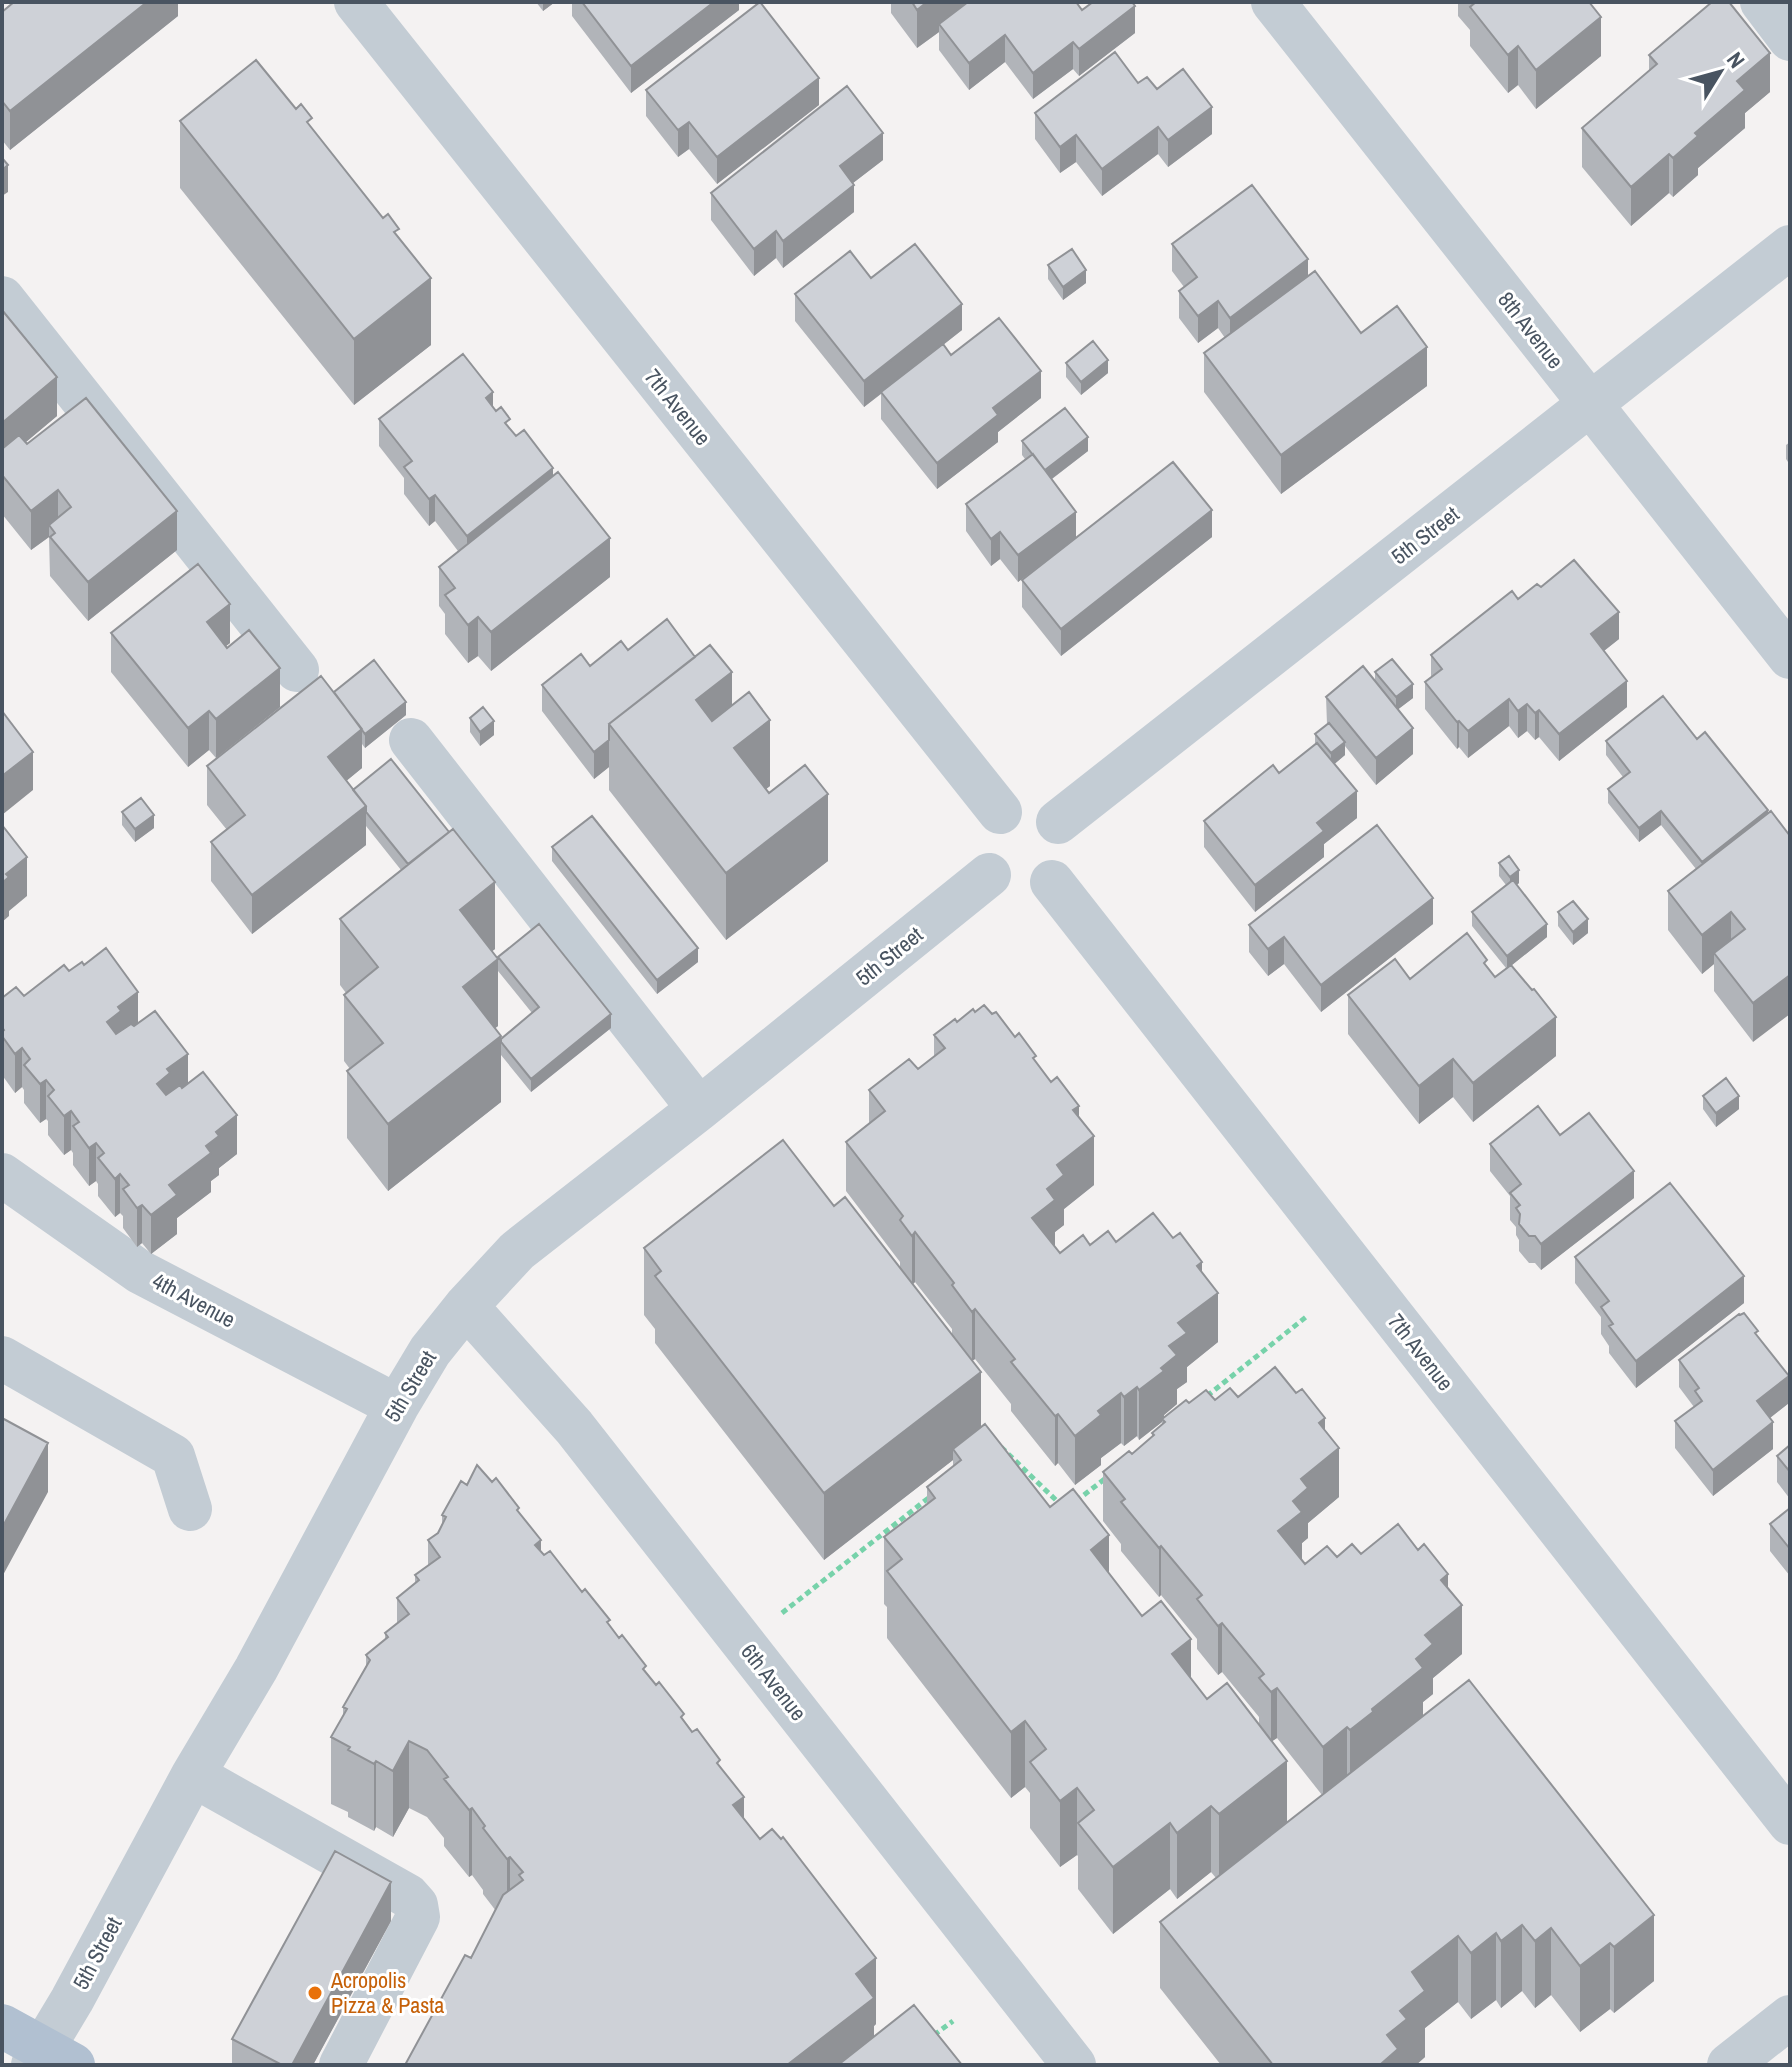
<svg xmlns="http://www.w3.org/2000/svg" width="1792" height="2067" viewBox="0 0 1792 2067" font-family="'Archivo Narrow',sans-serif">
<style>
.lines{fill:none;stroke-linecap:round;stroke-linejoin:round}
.path{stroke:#77d2aa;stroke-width:5;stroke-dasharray:6 4;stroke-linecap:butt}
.minor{stroke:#c3ccd4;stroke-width:44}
.major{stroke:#b1c0d1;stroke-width:44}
.wall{fill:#b1b4b9;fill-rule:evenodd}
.shaded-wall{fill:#909296}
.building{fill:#ced1d7;stroke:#909296;stroke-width:2}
.food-dot{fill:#e8710a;stroke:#fff;stroke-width:3}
.labels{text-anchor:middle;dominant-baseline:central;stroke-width:6;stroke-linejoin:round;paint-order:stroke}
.street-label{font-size:22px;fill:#495461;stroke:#fff}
.food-label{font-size:22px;fill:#c56008;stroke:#fff;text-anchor:start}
</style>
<rect width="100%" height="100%" fill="#f4f2f2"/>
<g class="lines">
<path class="path" d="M1207 1396 1306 1317
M1001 1447 1060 1504
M1076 1501 1106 1478
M782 1613 931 1496
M934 2035 953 2021"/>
<path class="minor" d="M356 2 1000 812
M1273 2 1790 657
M1762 2 1790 39
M2 298 297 670
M411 740 699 1109
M1058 822 1790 247
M1052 882 1790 1823
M2 1175 140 1272 397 1406
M466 1306 574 1427 1074 2065
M2 1358 173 1456 190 1509
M193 1775 408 1896 416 1905 418 1917 341 2065
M33 2065 72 2000 193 1775 256 1669 397 1406 430 1351 466 1306 517 1251 699 1109 989 875
M1729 2065 1790 2017"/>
<path class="major" d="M2 2026 73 2065"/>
</g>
<path class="wall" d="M178 2V16L10 150 2 140V12Z
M536 2H555L543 11Z
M572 2H739V10L631 93 572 16Z
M891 2H1078V5L1082 10 1135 33 1079 76 1073 69 1033 99 1005 62 969 90 939 50V32L917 48 891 13Z
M1458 2H1589L1601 56 1536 109 1518 85 1508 93 1470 46V30L1458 16Z
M1649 55 1770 92 1745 113V128L1698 168V175L1673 197 1669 193 1631 226 1582 167V128L1649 71Z
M1138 83 1157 89 1212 134 1168 167 1158 154 1102 196 1076 162 1060 173 1035 139V113Z
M646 90 819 105 717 184 689 149 678 157 646 116Z
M180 121 312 129 399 239 431 345 354 405 180 188Z
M883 160 853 183 854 212 783 268 776 258 754 276 711 220V193Z
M1172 244 1308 275 1361 333 1427 386 1281 494 1204 392V353L1225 338 1218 328 1198 343 1179 318V291L1184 287 1172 271Z
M1048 265 1086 283 1063 300 1048 279Z
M871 278 962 330 943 345 951 355 1041 398 998 432V442L937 489 881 419V394L864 407 795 321V294Z
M2 310 57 416 26 442 177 550 88 621 50 576 49 537 31 550 2 514Z
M1066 363 1108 373 1081 395 1066 377Z
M493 407 516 436 553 476 610 577 491 671 478 656 468 663 445 634V614L439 606V567L458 551 435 521 429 526 404 494V478L379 446V419Z
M1022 441 1088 451 1052 479 1076 538 1212 537 1061 656 1022 607V580L1066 546 1018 582 1000 559 991 566 966 531V504L1025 459 1022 455Z
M1790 442V465L1786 459V445Z
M1541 587 1619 639 1604 651 1627 707 1559 761 1539 737 1535 740 1527 731 1518 738 1509 726 1468 758 1459 747 1457 749 1425 709V682L1431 677V655L1518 599Z
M111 633 230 643 226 646 280 707 216 758 209 750 188 767 111 672Z
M628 650 732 706 770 786 766 789 828 861 726 940 609 790V767L594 779 542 711V685Z
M1375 672 1413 698 1398 709 1413 754 1376 785 1345 746V755L1334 764 1357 818 1324 844V857L1255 912 1204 847V821L1279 773 1315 744V734L1327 724 1326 697 1375 681Z
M334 692 406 715 365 748 362 744V768L346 781 353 790 495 949 492 951 498 959 611 1028 531 1092 501 1055V1102L388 1191 347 1138V1071L350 1069 344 1061V995L346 993 340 985V919L401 870 366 826V845L252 934 211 881V842L227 830 207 805V766ZM498 971 532 1013 501 1039 495 1028 498 1026Z
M470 718 494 735 480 746 470 732Z
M1697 739 1768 810 1753 1042 1714 991V964L1702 974 1668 930V891L1696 869 1661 825 1639 842 1608 803V789L1623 777 1606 755V741Z
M122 812 154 828 135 842 122 825Z
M552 847 698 962 657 994 552 861Z
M1499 863 1519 883 1517 885 1547 937 1512 965 1556 1056 1473 1122 1453 1097 1419 1124 1348 1034V995L1410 979 1487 967 1495 977 1506 968 1472 926V912L1506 885 1499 876Z
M1558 912 1588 933 1573 945 1558 926Z
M1433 924 1321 1012 1284 964 1268 976 1249 952V925Z
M69 971 138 1023 188 1083 237 1154 219 1168V1175L211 1181V1192L177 1218V1234L151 1254 142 1243 137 1247 123 1228V1216L120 1213 115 1217 98 1196V1184L96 1181 89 1186 73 1165V1153L71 1150 64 1155 48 1135V1121L46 1119 40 1123 24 1103V1090L22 1087 15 1093 2 1075V998L24 996Z
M975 1012 1015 1037 1079 1117 1094 1185 1064 1209V1225L1055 1232V1247L1060 1253 1090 1245 1116 1242 1202 1272 1218 1342 1187 1367V1382L1177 1389V1404L1164 1415V1418L1189 1403 1238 1397 1325 1430 1339 1497 1308 1523V1538L1302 1543V1560L1305 1564 1337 1557 1361 1554 1448 1588 1462 1654 1433 1678V1694L1423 1702V1715L1654 1981 1614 2013 1610 2009 1580 2032 1551 1995 1535 2008 1522 1991 1501 2008 1496 2000 1471 2019 1458 2002 1425 2028V2057L1416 2065H1221L1160 1988V1922L1216 1878 1211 1872 1177 1899 1170 1889 1113 1934 1078 1889V1856L1077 1855 1060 1867 1030 1828V1793L1025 1787 1011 1798 887 1638V1607L884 1604V1537L927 1504V1487L953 1467V1460L824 1560 655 1343V1329L644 1315V1248L834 1206 900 1267V1262L846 1191V1142L869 1123V1090L918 1069 934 1057V1035ZM915 1282 952 1329V1334L913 1284ZM975 1359 1011 1404V1411L1055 1466 1058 1463 1075 1485 1101 1465V1458L1121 1443 1124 1446 1137 1436 1139 1440 1162 1422V1425L1152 1433V1437L1132 1454 1103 1472V1521L1121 1544V1551L1159 1597 1161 1595 1197 1639V1649L1218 1675 1222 1672 1259 1717V1724L1207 1699 1109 1574 981 1427 972 1361ZM1277 1738 1322 1795 1287 1822 1272 1741Z
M1703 1096 1739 1109 1716 1127 1703 1109Z
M1560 1135 1634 1198 1541 1270 1535 1263H1529L1519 1251V1240L1516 1235V1227L1510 1220V1196L1490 1171V1144Z
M1575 1257 1744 1303 1636 1388 1609 1353V1346L1601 1334V1317L1575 1283Z
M1758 1337 1789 1403 1770 1418 1773 1449 1713 1496 1675 1448V1421L1694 1407 1679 1387V1360Z
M1790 1445V1499L1777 1482V1456Z
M467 1485 519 1513 541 1551 610 1626 720 1766 744 1819 876 2024 874 2026V2036L962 2065 471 1958 496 1911 483 1894V1890L472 1875 469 1877 444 1846V1838L427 1817 409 1808 393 1837 376 1827 374 1831 348 1817V1812L331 1804V1737L343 1716V1707L366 1666V1655L385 1640V1633L397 1623V1598L415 1583V1575L428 1565V1540L438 1533 442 1524V1515Z
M1790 1508V1576L1770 1551V1524Z
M391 1921 313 2065H232V2039Z"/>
<path class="shaded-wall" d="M147 2H178V16L10 150V111Z
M543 2H555L543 11Z
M714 2H739V10L631 93V66Z
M927 2H978L939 24V32L917 48V10Z
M1135 6V33L1079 76V49Z
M1601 17V56L1536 109V70Z
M1005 35V62L969 90V63Z
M1073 42V69L1033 99V73Z
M1518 46V85L1508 93V55Z
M1770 53V92L1745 113V128L1698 168V175L1673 197V158L1737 81Z
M819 78V105L717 184V157Z
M1212 107V134L1168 167V140Z
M689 122V149L678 157V130Z
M1158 127V154L1102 196V169Z
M883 133V160L840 193V166Z
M1076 135V162L1060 173V147Z
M1669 154V193L1631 226V187Z
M8 165V192L2 196V170Z
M854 185V212L783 268V241Z
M776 231V258L754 276V249Z
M1308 259V286L1230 344V318Z
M1086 270V283L1063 300V287Z
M431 278V345L354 405V339Z
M1218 301V328L1198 343V316Z
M962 304V330L864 407V381Z
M1427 347V386L1281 494V455Z
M1108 360V373L1081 395V382Z
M1041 371V398L998 432V442L937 489V463L993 408Z
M57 377V416L2 462V423Z
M493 392V419L486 398Z
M1088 437V451L1045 484V471Z
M553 468V495L467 562V536Z
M58 490V529L49 525V537L31 550V511Z
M435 495V521L429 526V499Z
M1212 510V537L1061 656V629Z
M177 511V550L88 621V582Z
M1076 512V538L1018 582V555Z
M1000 532V559L991 566V539Z
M610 538V577L491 671V632Z
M230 604V643L207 661V622Z
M1619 612V639L1591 661V634Z
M478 617V656L468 663V625Z
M280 668V707L216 758V719Z
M732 672V738L696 766V700Z
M1627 681V707L1559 761V734Z
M1413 684V698L1396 711V697Z
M1509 699V726L1468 758V731Z
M406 702V715L365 748V734Z
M1527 704V731L1518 738V711Z
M1539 710V737L1535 740V713Z
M209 711V750L188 767V728Z
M770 720V786L734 814V748Z
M494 721V735L480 746V732Z
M1459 721V747L1457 749V722Z
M1413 728V754L1376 785V758Z
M362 729V768L328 796V757Z
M609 740V767L594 779V752Z
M1345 742V755L1331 767V753Z
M33 752V790L2 815V776Z
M1357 791V818L1324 844V857L1255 912V885L1317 823Z
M828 794V861L726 940V873Z
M366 806V845L252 934V895Z
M1768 810V824L1702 876V862Z
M1661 811V825L1639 842V828Z
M154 815V828L135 842V829Z
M27 857V896L9 911V916L2 922V883L6 874Z
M1519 870V883L1510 890V877Z
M495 882V949L460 977V910Z
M1433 898V924L1321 1012V985Z
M1731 912V951L1714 953V964L1702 974V935Z
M1588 919V933L1573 945V932Z
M1547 924V937L1507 969V956Z
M1284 937V964L1268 976V949Z
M698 948V962L657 994V980Z
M498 959V1026L463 1054V987Z
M1790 975V1014L1753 1042V1003Z
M138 992V1031L121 1044 107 1022 118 1007Z
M611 1014V1028L531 1092V1079Z
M1556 1017V1056L1473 1122V1083Z
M501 1036V1102L388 1191V1124Z
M22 1048V1087L15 1093V1054Z
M188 1054V1092L170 1106 157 1084 167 1069Z
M1453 1059V1097L1419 1124V1086Z
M46 1080V1119L40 1123V1084Z
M1739 1096V1109L1716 1127V1113Z
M1079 1106V1148L1094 1136V1185L1064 1209V1225L1055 1232V1250L1032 1218 1057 1165 1073 1110Z
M71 1111V1150L64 1155V1116Z
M237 1115V1154L219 1168V1175L211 1181V1192L177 1218V1234L151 1254V1215L169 1185 206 1146 216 1132Z
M96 1143V1181L89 1186V1148Z
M1634 1171V1198L1541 1270V1244Z
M120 1174V1213L115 1217V1179Z
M142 1205V1243L137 1247V1208Z
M915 1232V1282L912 1285V1236Z
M1202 1262V1305L1218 1293V1342L1187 1367V1382L1177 1389V1404L1164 1415V1421L1162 1419V1422L1139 1440V1390L1161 1368 1178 1323 1197 1266Z
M1744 1276V1303L1636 1388V1361Z
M975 1309V1359L972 1361V1312Z
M981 1372V1438L953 1449V1460L824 1560V1493Z
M1789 1376V1403L1757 1428V1401Z
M1137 1387V1436L1124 1446V1397Z
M1121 1393V1443L1101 1458V1465L1075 1485V1436L1098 1411Z
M1058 1414V1463L1055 1466V1416Z
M1325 1418V1460L1339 1448V1497L1308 1523V1538L1302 1543V1561L1278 1531 1293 1501 1319 1423Z
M1773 1422V1449L1713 1496V1470Z
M48 1443V1492L2 1577V1528Z
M1109 1535V1602L1091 1550Z
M541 1540V1607L535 1545Z
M1161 1546V1595L1159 1597V1548Z
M1448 1574V1616L1462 1605V1654L1433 1678V1694L1423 1702V1717L1350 1780V1730L1372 1709 1416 1659 1441 1580Z
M1222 1623V1672L1218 1675V1626Z
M1191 1639V1706L1172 1654Z
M1277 1688V1738L1271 1742V1692Z
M1025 1721V1787L1011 1798V1732Z
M1347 1727V1776L1323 1796V1747Z
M409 1741V1808L393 1837V1771Z
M376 1761V1827L374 1831V1764Z
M1287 1761V1827L1219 1881V1814Z
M1077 1788V1855L1060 1867V1801Z
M744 1797V1863L733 1805Z
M1211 1806V1872L1177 1899V1833Z
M472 1808V1875L469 1877V1810Z
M1170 1823V1889L1113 1934V1867Z
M510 1857V1923L507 1926V1859Z
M391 1882V1921L313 2065H292Z
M1654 1915V1981L1614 2013V1947Z
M1522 1925V1991L1501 2008V1941Z
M1551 1928V1995L1535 2008V1941Z
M1496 1933V2000L1471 2019V1953Z
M1458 1936V2002L1425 2028V2057L1416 2065H1382L1387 2035 1400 2011 1412 1972Z
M1610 1943V2009L1580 2032V1966Z
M876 1958V2024L874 2026V2064L873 2065H787L856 1974Z"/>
<path class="building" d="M14 2H147L10 111 2 101V12Z
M582 2H714L631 66Z
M760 2 819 78 717 157 689 122 678 130 646 90Z
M912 2H927L917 10Z
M968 2H1076L1082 10 1093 2H1132L1135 6 1079 49 1073 42 1033 73 1005 35 969 63 939 24Z
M1476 2H1589L1601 17 1536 70 1518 46 1508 55 1470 7Z
M1712 2H1729L1770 53 1737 81 1745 90 1695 133 1698 136 1673 158 1669 154 1631 187 1582 128 1657 64 1649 55Z
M1115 52 1138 83 1147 77 1157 89 1183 69 1212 107 1168 140 1158 127 1102 169 1076 135 1060 147 1035 113Z
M256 60 296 109 301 104 312 118 307 122 383 218 388 214 399 229 394 232 431 278 354 339 180 121Z
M847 86 883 133 840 166 854 185 783 241 776 231 754 249 711 193Z
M2 158 8 165 2 170Z
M1252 185 1308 259 1230 318 1218 301 1198 316 1179 291 1197 277 1172 244Z
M915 244 962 304 864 381 795 294 850 251 871 278Z
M1072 249 1086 270 1063 287 1048 265Z
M1315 271 1361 333 1397 306 1427 347 1281 455 1204 353Z
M2 310 57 377 2 423Z
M999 318 1041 371 993 408 998 415 937 463 881 392 943 344 951 355Z
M1093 341 1108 360 1081 382 1066 363Z
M463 354 493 392 486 398 496 411 501 407 510 419 505 423 516 436 524 430 553 468 467 536 435 495 429 499 404 467 412 461 379 419Z
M86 398 177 511 88 582 50 537 55 533 49 525 71 507 58 490 31 511 2 475V449L19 435 27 444Z
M1065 408 1088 437 1045 470 1022 441Z
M1033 454 1076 512 1018 555 1000 532 991 539 966 504Z
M1173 462 1212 510 1061 629 1022 580Z
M558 472 610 538 491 632 478 617 468 625 445 595 455 588 439 567Z
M1574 560 1619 612 1591 634 1627 681 1559 734 1539 710 1535 713 1527 704 1518 711 1509 699 1468 731 1459 721 1457 722 1425 682 1442 669 1431 655 1512 591 1518 599 1537 584 1541 587Z
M198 564 230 604 207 622 227 648 249 630 280 668 216 719 209 711 188 728 111 633Z
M667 619 695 657 609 724V740L594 752 542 685 581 654 590 666 621 641 628 650Z
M710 645 732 672 696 700 712 721 749 692 770 720 734 748 769 793 805 765 828 794 726 873 609 724Z
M1392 659 1413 684 1396 697 1375 672Z
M374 660 406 702 365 734 334 692Z
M1363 666 1413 728 1376 758 1326 697Z
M321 676 362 729 328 757 366 806 252 895 211 842 245 815 207 766Z
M1663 696 1697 739 1705 732 1768 810 1702 862 1661 811 1639 828 1608 789 1630 772 1606 741Z
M483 707 494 721 480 732 470 718Z
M2 711 33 752 2 776Z
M1329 723 1345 742 1331 753 1315 734Z
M1317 743 1357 791 1317 823 1324 831 1255 885 1204 821 1273 765 1279 773Z
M391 759 449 832 408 864 366 812V806L353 790Z
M141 798 154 815 135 829 122 812Z
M1771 811 1790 836V975L1753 1003 1714 953 1745 929 1731 912 1702 935 1668 891Z
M592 816 698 948 657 980 552 847Z
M2 825 27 857 6 874 9 877 2 883Z
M1377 825 1433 898 1321 985 1284 937 1268 949 1249 925Z
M453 829 495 882 460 910 498 959 463 987 501 1036 388 1124 347 1071 383 1043 344 995 378 967 340 919Z
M1509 856 1519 870 1510 877 1499 863Z
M1513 880 1547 924 1507 956 1472 912Z
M1573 901 1588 919 1573 932 1558 912Z
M539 924 611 1014 531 1079 501 1042V1039L539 1007 498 957Z
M1467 933 1487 960 1484 963 1495 977 1511 965 1532 990 1534 989 1556 1017 1473 1083 1453 1059 1419 1086 1348 995 1395 959 1410 979Z
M106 948 138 992 118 1007 121 1011 107 1022 116 1034 131 1024 134 1026 155 1011 188 1054 167 1069 170 1073 157 1084 166 1095 180 1085 182 1088 203 1072 237 1115 216 1132 219 1136 206 1146 211 1153 169 1185 177 1195 151 1215 142 1205 137 1208 123 1189 129 1185 120 1174 115 1179 98 1158 104 1153 96 1143 89 1148 73 1126 79 1122 71 1111 64 1116 48 1096 54 1090 46 1080 40 1084 24 1065 30 1059 22 1048 15 1054 2 1036V1032L4 1030 2 1027V998L16 987 24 996 64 965 69 971 82 962 84 965Z
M984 1005 992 1014 996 1012 1015 1037 1019 1033 1036 1056 1033 1058 1051 1082 1057 1077 1079 1106 1073 1110 1094 1136 1057 1165 1064 1175 1047 1189 1055 1200 1032 1218 1060 1253 1083 1235 1090 1245 1108 1231 1116 1242 1153 1213 1173 1238 1180 1233 1202 1262 1197 1266 1218 1293 1178 1323 1187 1333 1169 1346 1177 1355 1161 1368 1164 1371 1139 1390 1137 1387 1124 1397 1121 1393 1098 1411 1101 1415 1075 1436 1058 1414 1055 1416 1011 1362 1015 1359 975 1309 972 1312 952 1285 954 1283 915 1232 912 1236 900 1220 903 1216 846 1142 885 1111 869 1090 909 1059 918 1069 945 1048 934 1035 955 1019 957 1022 973 1009 975 1012Z
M1726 1078 1739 1096 1716 1113 1703 1096Z
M1538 1106 1560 1135 1589 1113 1634 1171 1541 1244 1535 1236H1529L1519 1224 1520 1214 1516 1208 1520 1205 1510 1193 1521 1184 1490 1144Z
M783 1140 834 1206 845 1197 981 1372 824 1493 655 1276 661 1271 644 1248Z
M1670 1183 1744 1276 1636 1361 1609 1326 1613 1324 1601 1307 1609 1301 1575 1257Z
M1744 1313 1758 1331 1755 1333 1789 1376 1757 1401 1773 1422 1713 1470 1675 1421 1702 1401 1695 1391 1699 1388 1679 1360 1739 1314 1740 1315Z
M1275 1367 1296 1393 1302 1389 1325 1418 1319 1423 1339 1448 1301 1479 1308 1488 1293 1501 1302 1512 1278 1531 1305 1564 1327 1546 1337 1557 1352 1544 1361 1554 1398 1524 1418 1550 1424 1544 1448 1574 1441 1580 1462 1605 1425 1635 1433 1644 1416 1659 1423 1668 1372 1709 1373 1712 1350 1730 1347 1727 1323 1747 1277 1688 1271 1692 1259 1678 1264 1674 1222 1623 1218 1626 1197 1599 1202 1595 1161 1546 1159 1548 1121 1502 1125 1499 1103 1472 1129 1451 1132 1454 1154 1435 1152 1433 1165 1422 1162 1419 1186 1400 1189 1403 1206 1390 1215 1400 1230 1388 1238 1397Z
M2 1418 48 1443 2 1528Z
M985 1424 1050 1507 1073 1489 1109 1535 1091 1550 1142 1616 1161 1601 1191 1639 1172 1654 1207 1699 1227 1683 1287 1761 1219 1814 1211 1806 1177 1833 1170 1823 1113 1867 1078 1823 1094 1810 1077 1788 1060 1801 1030 1762 1046 1749 1025 1721 1011 1732 887 1571 902 1559 884 1537 935 1498 927 1487 961 1460 953 1449Z
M1790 1445V1472L1777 1456Z
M477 1465 492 1482 496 1478 519 1508 517 1510 541 1540 535 1545 544 1555 550 1551 582 1592 585 1589 610 1620 607 1622 619 1638 622 1635 646 1666 643 1669 656 1685 659 1682 684 1714 681 1717 692 1732 697 1729 720 1760 717 1763 744 1797 733 1805 760 1839 772 1829 781 1839 783 1837 876 1958 856 1974 874 1998 787 2065H405L465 1955 471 1958 503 1895 523 1880 519 1875 523 1872 510 1857 507 1859 483 1828 485 1826 472 1808 469 1810 444 1779 448 1777 427 1750 409 1741 393 1771 376 1761 374 1764 348 1750 350 1747 331 1737 347 1709 343 1707 370 1660 366 1655 388 1637 385 1633 409 1614 397 1598 419 1580 415 1575 440 1557 428 1540 438 1533 446 1517 442 1515 461 1481 467 1485Z
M1790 1508V1549L1770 1524Z
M1469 1680 1654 1915 1614 1947 1610 1943 1580 1966 1551 1928 1535 1941 1522 1925 1501 1941 1496 1933 1471 1953 1458 1936 1412 1972 1425 1991 1400 2011 1407 2019 1387 2035 1398 2049 1382 2063 1384 2065H1273L1160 1922Z
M335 1851 391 1882 292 2065H282L232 2039Z
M914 2005 962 2065H838Z"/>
<circle class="food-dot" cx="315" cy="1993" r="8"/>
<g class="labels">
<g class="street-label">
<text transform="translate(1531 330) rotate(52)">8th Avenue</text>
<text transform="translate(678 407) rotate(51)">7th Avenue</text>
<text transform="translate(1425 535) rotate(-38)">5th Street</text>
<text transform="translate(889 956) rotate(-39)">5th Street</text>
<text transform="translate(194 1300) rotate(28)">4th Avenue</text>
<text transform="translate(1421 1352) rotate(52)">7th Avenue</text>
<text transform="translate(410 1386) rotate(-59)">5th Street</text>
<text transform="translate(774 1682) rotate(52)">6th Avenue</text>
<text transform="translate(97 1953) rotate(-62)">5th Street</text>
</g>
<g class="food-label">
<text x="331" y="1980">Acropolis<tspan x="331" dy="25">Pizza &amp; Pasta</tspan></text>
</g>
</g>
<rect width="1792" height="2067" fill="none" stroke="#495461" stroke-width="8"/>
<g transform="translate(1720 72) rotate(53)" stroke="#ffffff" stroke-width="6" paint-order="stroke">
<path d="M0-6L14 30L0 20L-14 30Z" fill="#495461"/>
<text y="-12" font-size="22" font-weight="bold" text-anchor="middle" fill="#495461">N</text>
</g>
</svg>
